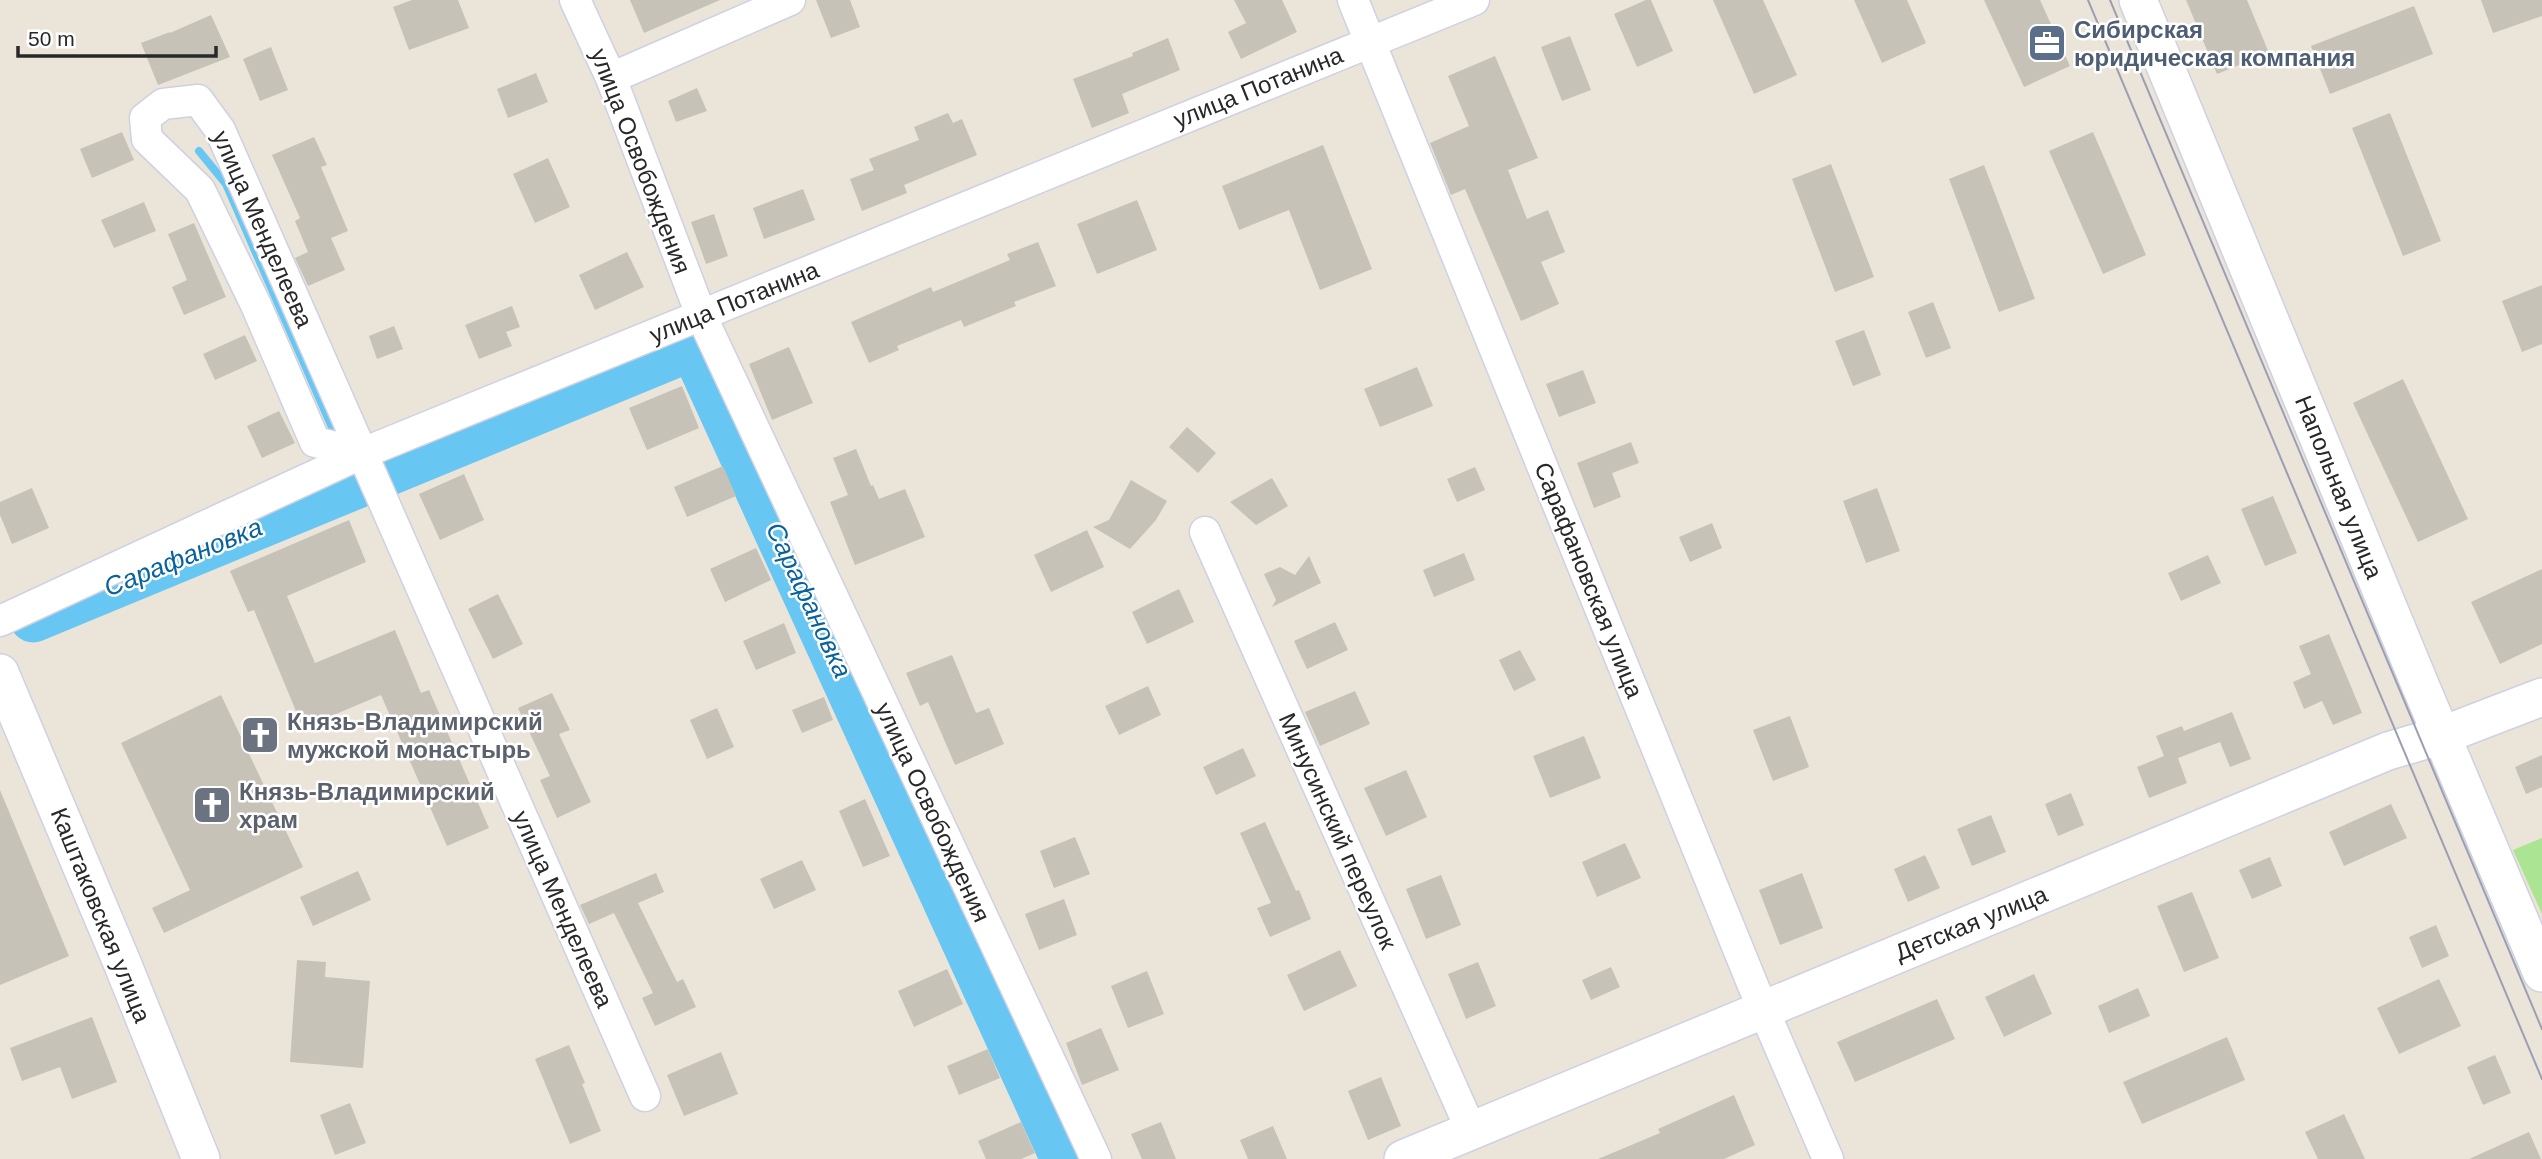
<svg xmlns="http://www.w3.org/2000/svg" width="2542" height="1159" viewBox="0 0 2542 1159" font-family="Arial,sans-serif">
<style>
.green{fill:#abe593}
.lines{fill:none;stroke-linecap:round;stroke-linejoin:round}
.stream{stroke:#67c6f2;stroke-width:8}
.river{stroke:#67c6f2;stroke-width:47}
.building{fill:#c6c2b8}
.minor-casing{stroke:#ced1e2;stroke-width:33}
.tertiary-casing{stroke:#ced1e2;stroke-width:40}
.minor{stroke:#fff;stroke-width:30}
.tertiary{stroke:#fff;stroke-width:37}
.tram{stroke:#9c9eb4;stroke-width:2}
.labels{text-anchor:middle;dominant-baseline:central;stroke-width:5;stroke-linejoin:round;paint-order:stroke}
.service-label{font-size:24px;font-weight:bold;fill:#4e5e75;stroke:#fff;text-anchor:start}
.street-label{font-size:24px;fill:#282828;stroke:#fff}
.worship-label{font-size:24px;font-weight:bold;fill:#5b616d;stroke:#fff;text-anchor:start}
.water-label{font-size:26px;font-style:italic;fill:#08629c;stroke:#fff}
</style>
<rect width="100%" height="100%" fill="#ebe4d9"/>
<path class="green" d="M2542 838V914L2513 850Z"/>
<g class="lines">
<path class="stream" d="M199 151 226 184 334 432"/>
<path class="river" d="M382 475 693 347 1064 1159
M33 619 367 481"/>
</g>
<path class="building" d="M412 0H458L469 28 409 50 393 7Z
M630 0H720L644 33Z
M816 0H850L860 27 831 38Z
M1234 0H1282L1297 32 1241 59 1228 32 1246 23Z
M1646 0H1651L1673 51 1637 67 1614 14Z
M1713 0H1763L1797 75 1754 94Z
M1854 0H1907L1926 43 1882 63Z
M1984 0H2040L2070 66 2024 87Z
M2186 0H2247L2269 53 2217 74Z
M2481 0H2542V16L2493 33Z
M2414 6 2433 54 2330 94 2311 46Z
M211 15 230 57 158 85 141 43 170 32V33Z
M1570 36 1591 90 1562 101 1541 47Z
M1168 38 1180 70 1122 94 1129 113 1092 128 1073 79 1133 56 1132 53Z
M271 47 288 90 260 101 243 59Z
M1495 56 1538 158 1508 170 1527 219 1548 210 1565 252 1541 262 1559 304 1521 321 1465 189 1451 195 1430 143 1469 126 1448 76Z
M536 73 548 102 508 118 497 89Z
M697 88 707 111 676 122 668 101Z
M948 113 953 123 962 119 977 155 904 185 907 193 862 211 850 179 874 170 869 159 919 140 914 127Z
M2390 113 2441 241 2403 256 2352 128Z
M122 132 134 160 92 178 80 149Z
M2093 132 2146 255 2103 274 2049 151Z
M314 137 327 165 321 167 348 231 331 238 345 270 308 286 295 258 308 252 295 221 300 218 272 155Z
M1323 145 1372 269 1320 290 1289 210 1239 230 1222 186Z
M548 158 570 207 535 223 513 174Z
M1831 164 1874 277 1835 292 1792 179Z
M1984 165 2035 299 1999 312 1949 179Z
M803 189 815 220 764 239 753 208Z
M1137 200 1157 250 1097 274 1077 224Z
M144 202 156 231 114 248 101 220Z
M714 214 728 256 706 264 691 222Z
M194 223 226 297 184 315 172 287 187 280 168 234Z
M1038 242 1056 286 1014 302 1016 306 964 327 961 320 897 346 899 350 869 363 851 322 931 287 933 292 1010 260 1007 254Z
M627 252 644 287 595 310 579 275Z
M2542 285V344L2522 352 2502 301Z
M1933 302 1951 348 1926 358 1908 312Z
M512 306 520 327 506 332 512 346 479 359 465 325Z
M394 326 403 349 377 359 369 336Z
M1864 330 1881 375 1853 386 1835 341Z
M245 335 257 361 215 380 203 354Z
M789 347 813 403 772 420 749 364Z
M1417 367 1433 406 1380 427 1364 389Z
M1583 370 1596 403 1559 417 1546 384Z
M2403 379 2468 519 2418 542 2353 403Z
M682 386 699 428 647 450 629 408Z
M279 411 295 443 262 458 247 426Z
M1187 427 1216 453 1198 473 1169 447Z
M1631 442 1639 463 1612 473 1621 497 1594 508 1577 463Z
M856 449 871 486 873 485 879 499 905 489 925 537 855 565 830 502 848 495 833 458Z
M723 466 736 496 687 517 674 487Z
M1475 467 1485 490 1457 502 1447 479Z
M464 474 484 520 440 540 419 494Z
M1272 478 1288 506 1256 525 1230 502Z
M1131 480 1167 501 1156 520 1130 549 1093 527 1109 520Z
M32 488 49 528 12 544 0 515V502Z
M1877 488 1900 551 1866 563 1843 501Z
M2273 496 2297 553 2265 566 2241 509Z
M349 520 366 562 287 596 315 663 395 630 421 693 429 690 489 828 447 846 381 695 303 728 254 610 248 612 230 571Z
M1712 523 1722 548 1690 562 1679 537Z
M1087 530 1104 567 1051 592 1034 555Z
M756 548 771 580 725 602 710 569Z
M1464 553 1475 580 1434 597 1423 570Z
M2208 555 2221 583 2181 601 2168 573Z
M1309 556 1321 583 1272 607 1276 600 1264 574 1280 567 1295 575Z
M2542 569V644L2500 664 2471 602Z
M1179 589 1194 622 1147 644 1132 612Z
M498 594 523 644 493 659 468 609Z
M1335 622 1348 650 1307 669 1294 641Z
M784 623 796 653 756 670 743 641Z
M2329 634 2362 713 2333 725 2322 701 2304 709 2293 682 2311 674 2299 646Z
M1520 650 1536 680 1514 691 1499 660Z
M952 655 976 713 989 708 1004 744 955 765 928 702 920 706 906 673Z
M1148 686 1161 715 1119 735 1105 706Z
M1355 691 1370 724 1320 746 1305 712Z
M552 693 570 730 559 734 591 802 557 818 540 780 550 776 518 708Z
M221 695 303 867 164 933 152 908 190 890 121 743Z
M824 697 833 720 802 733 792 710Z
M717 708 734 747 707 759 690 720Z
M2232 712 2251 759 2230 767 2220 742 2178 758 2187 783 2149 798 2137 767 2164 756 2156 736 2182 726 2184 731Z
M1790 716 1809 767 1773 781 1753 730Z
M1584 736 1601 778 1550 798 1533 756Z
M1243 748 1256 776 1216 795 1203 767Z
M2542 755V787L2526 794 2515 767Z
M1406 770 1427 817 1386 836 1364 788Z
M0 790 69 956 0 985Z
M2071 793 2084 825 2058 836 2045 804Z
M865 799 890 856 863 867 839 811Z
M2391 804 2407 838 2344 866 2329 832Z
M1991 815 2006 852 1972 866 1957 829Z
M1265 822 1296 891 1299 890 1311 919 1270 937 1257 908 1271 903 1240 833Z
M1075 837 1090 874 1054 888 1040 851Z
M1625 843 1641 878 1597 897 1582 862Z
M1925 855 1940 888 1908 902 1894 869Z
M2270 857 2282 886 2252 899 2239 870Z
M802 860 816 890 774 909 760 879Z
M358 871 371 900 313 926 300 897Z
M656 873 664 892 638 903 677 982 683 979 696 1007 655 1026 642 998 653 993 614 913 589 924 580 905Z
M1802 873 1823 928 1780 945 1759 890Z
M1441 875 1461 925 1426 939 1406 889Z
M2192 892 2219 958 2184 972 2157 906Z
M1064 899 1077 935 1039 950 1025 914Z
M2436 925 2449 956 2422 968 2409 937Z
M1340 950 1357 986 1304 1011 1287 975Z
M297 960 326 962 325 977 370 981 363 1068 290 1062Z
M1478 962 1496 1006 1466 1019 1448 974Z
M1611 967 1620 987 1591 1000 1582 980Z
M947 969 963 1004 914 1027 898 991Z
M1147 971 1164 1014 1128 1028 1111 986Z
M2034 974 2052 1014 2004 1037 1985 997Z
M2439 979 2461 1026 2399 1054 2377 1008Z
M2138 988 2150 1016 2109 1033 2098 1006Z
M1937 999 1955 1039 1855 1082 1837 1042Z
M92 1017 117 1082 72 1099 60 1067 22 1081 10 1048Z
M1101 1028 1119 1070 1082 1085 1066 1043Z
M2227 1037 2245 1080 2142 1124 2123 1082Z
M569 1045 585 1083 582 1084 601 1131 570 1144 535 1059Z
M988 1049 1000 1078 959 1095 947 1066Z
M721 1052 738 1094 684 1116 667 1075Z
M2495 1055 2511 1093 2483 1105 2467 1067Z
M1381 1077 1401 1126 1368 1140 1348 1091Z
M1734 1095 1755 1145 1724 1159H1598L1660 1133 1658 1129Z
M350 1103 366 1143 335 1155 320 1115Z
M2344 1114 2365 1159H2318L2305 1132Z
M1021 1122 1035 1153 1021 1159H986L978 1141Z
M1161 1122 1176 1159H1142L1131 1134Z
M1273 1126 1287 1159H1248L1240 1140Z
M2529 1132 2541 1159H2469Z"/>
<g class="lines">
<defs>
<path id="minor" d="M575 0 611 78 701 315 1096 1159
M1353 0 1752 983 1828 1159
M611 78 790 0
M363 453 315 442 256 305 200 190 147 139 145 118 163 104 198 100 220 130 645 1096
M1205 532 1471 1130
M0 621 363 453 1474 0"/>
<path id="tertiary" d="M2138 0 2421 687 2542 973
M0 673 123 965 201 1159
M1403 1159 2388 751 2443 735 2542 697"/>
</defs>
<use href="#minor" class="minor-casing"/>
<use href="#tertiary" class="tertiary-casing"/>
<use href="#minor" class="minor"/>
<use href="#tertiary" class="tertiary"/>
<path class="tram" d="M2088 0 2542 1079
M2110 0 2542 1029"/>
</g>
<defs>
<symbol id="office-square" viewBox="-11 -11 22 22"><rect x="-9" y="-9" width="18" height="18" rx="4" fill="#5c6f8a" stroke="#fff"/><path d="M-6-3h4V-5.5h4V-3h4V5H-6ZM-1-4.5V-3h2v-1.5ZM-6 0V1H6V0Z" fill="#fff"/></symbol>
<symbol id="church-square" viewBox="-11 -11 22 22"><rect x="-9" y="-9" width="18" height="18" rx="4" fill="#6b7280" stroke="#fff"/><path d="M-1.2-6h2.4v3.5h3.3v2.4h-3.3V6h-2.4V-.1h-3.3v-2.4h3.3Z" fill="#fff"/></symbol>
</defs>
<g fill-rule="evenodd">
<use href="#office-square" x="2025" y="21" width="44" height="44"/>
<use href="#church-square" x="238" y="713" width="44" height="44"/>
<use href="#church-square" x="190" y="783" width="44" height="44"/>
</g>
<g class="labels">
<g class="service-label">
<text x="2074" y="29">Сибирская<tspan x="2074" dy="28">юридическая компания</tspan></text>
</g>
<g class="street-label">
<text transform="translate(1258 87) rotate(-22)">улица Потанина</text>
<text transform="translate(641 161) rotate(69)">улица Освобождения</text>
<text transform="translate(263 229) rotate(66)">улица Менделеева</text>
<text transform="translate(734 302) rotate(-22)">улица Потанина</text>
<text transform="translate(2339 487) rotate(68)">Напольная улица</text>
<text transform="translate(1589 580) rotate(68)">Сарафановская улица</text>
<text transform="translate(933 812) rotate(65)">улица Освобождения</text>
<text transform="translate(1338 831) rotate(66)">Минусинский переулок</text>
<text transform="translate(563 909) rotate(66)">улица Менделеева</text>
<text transform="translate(101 915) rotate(68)">Каштаковская улица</text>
<text transform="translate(1971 923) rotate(-22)">Детская улица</text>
</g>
<g class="worship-label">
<text x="287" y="721">Князь-Владимирский<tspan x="287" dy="28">мужской монастырь</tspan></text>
<text x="239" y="791">Князь-Владимирский<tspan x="239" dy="28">храм</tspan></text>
</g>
<g class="water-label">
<text transform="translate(183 557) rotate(-22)">Сарафановка</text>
<text transform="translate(809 600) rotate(65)">Сарафановка</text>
</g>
</g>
<path d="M18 46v10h198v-10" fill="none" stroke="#282828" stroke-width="3.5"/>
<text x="28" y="46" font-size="21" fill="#282828" stroke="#ffffff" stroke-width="5" paint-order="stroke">50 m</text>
</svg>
